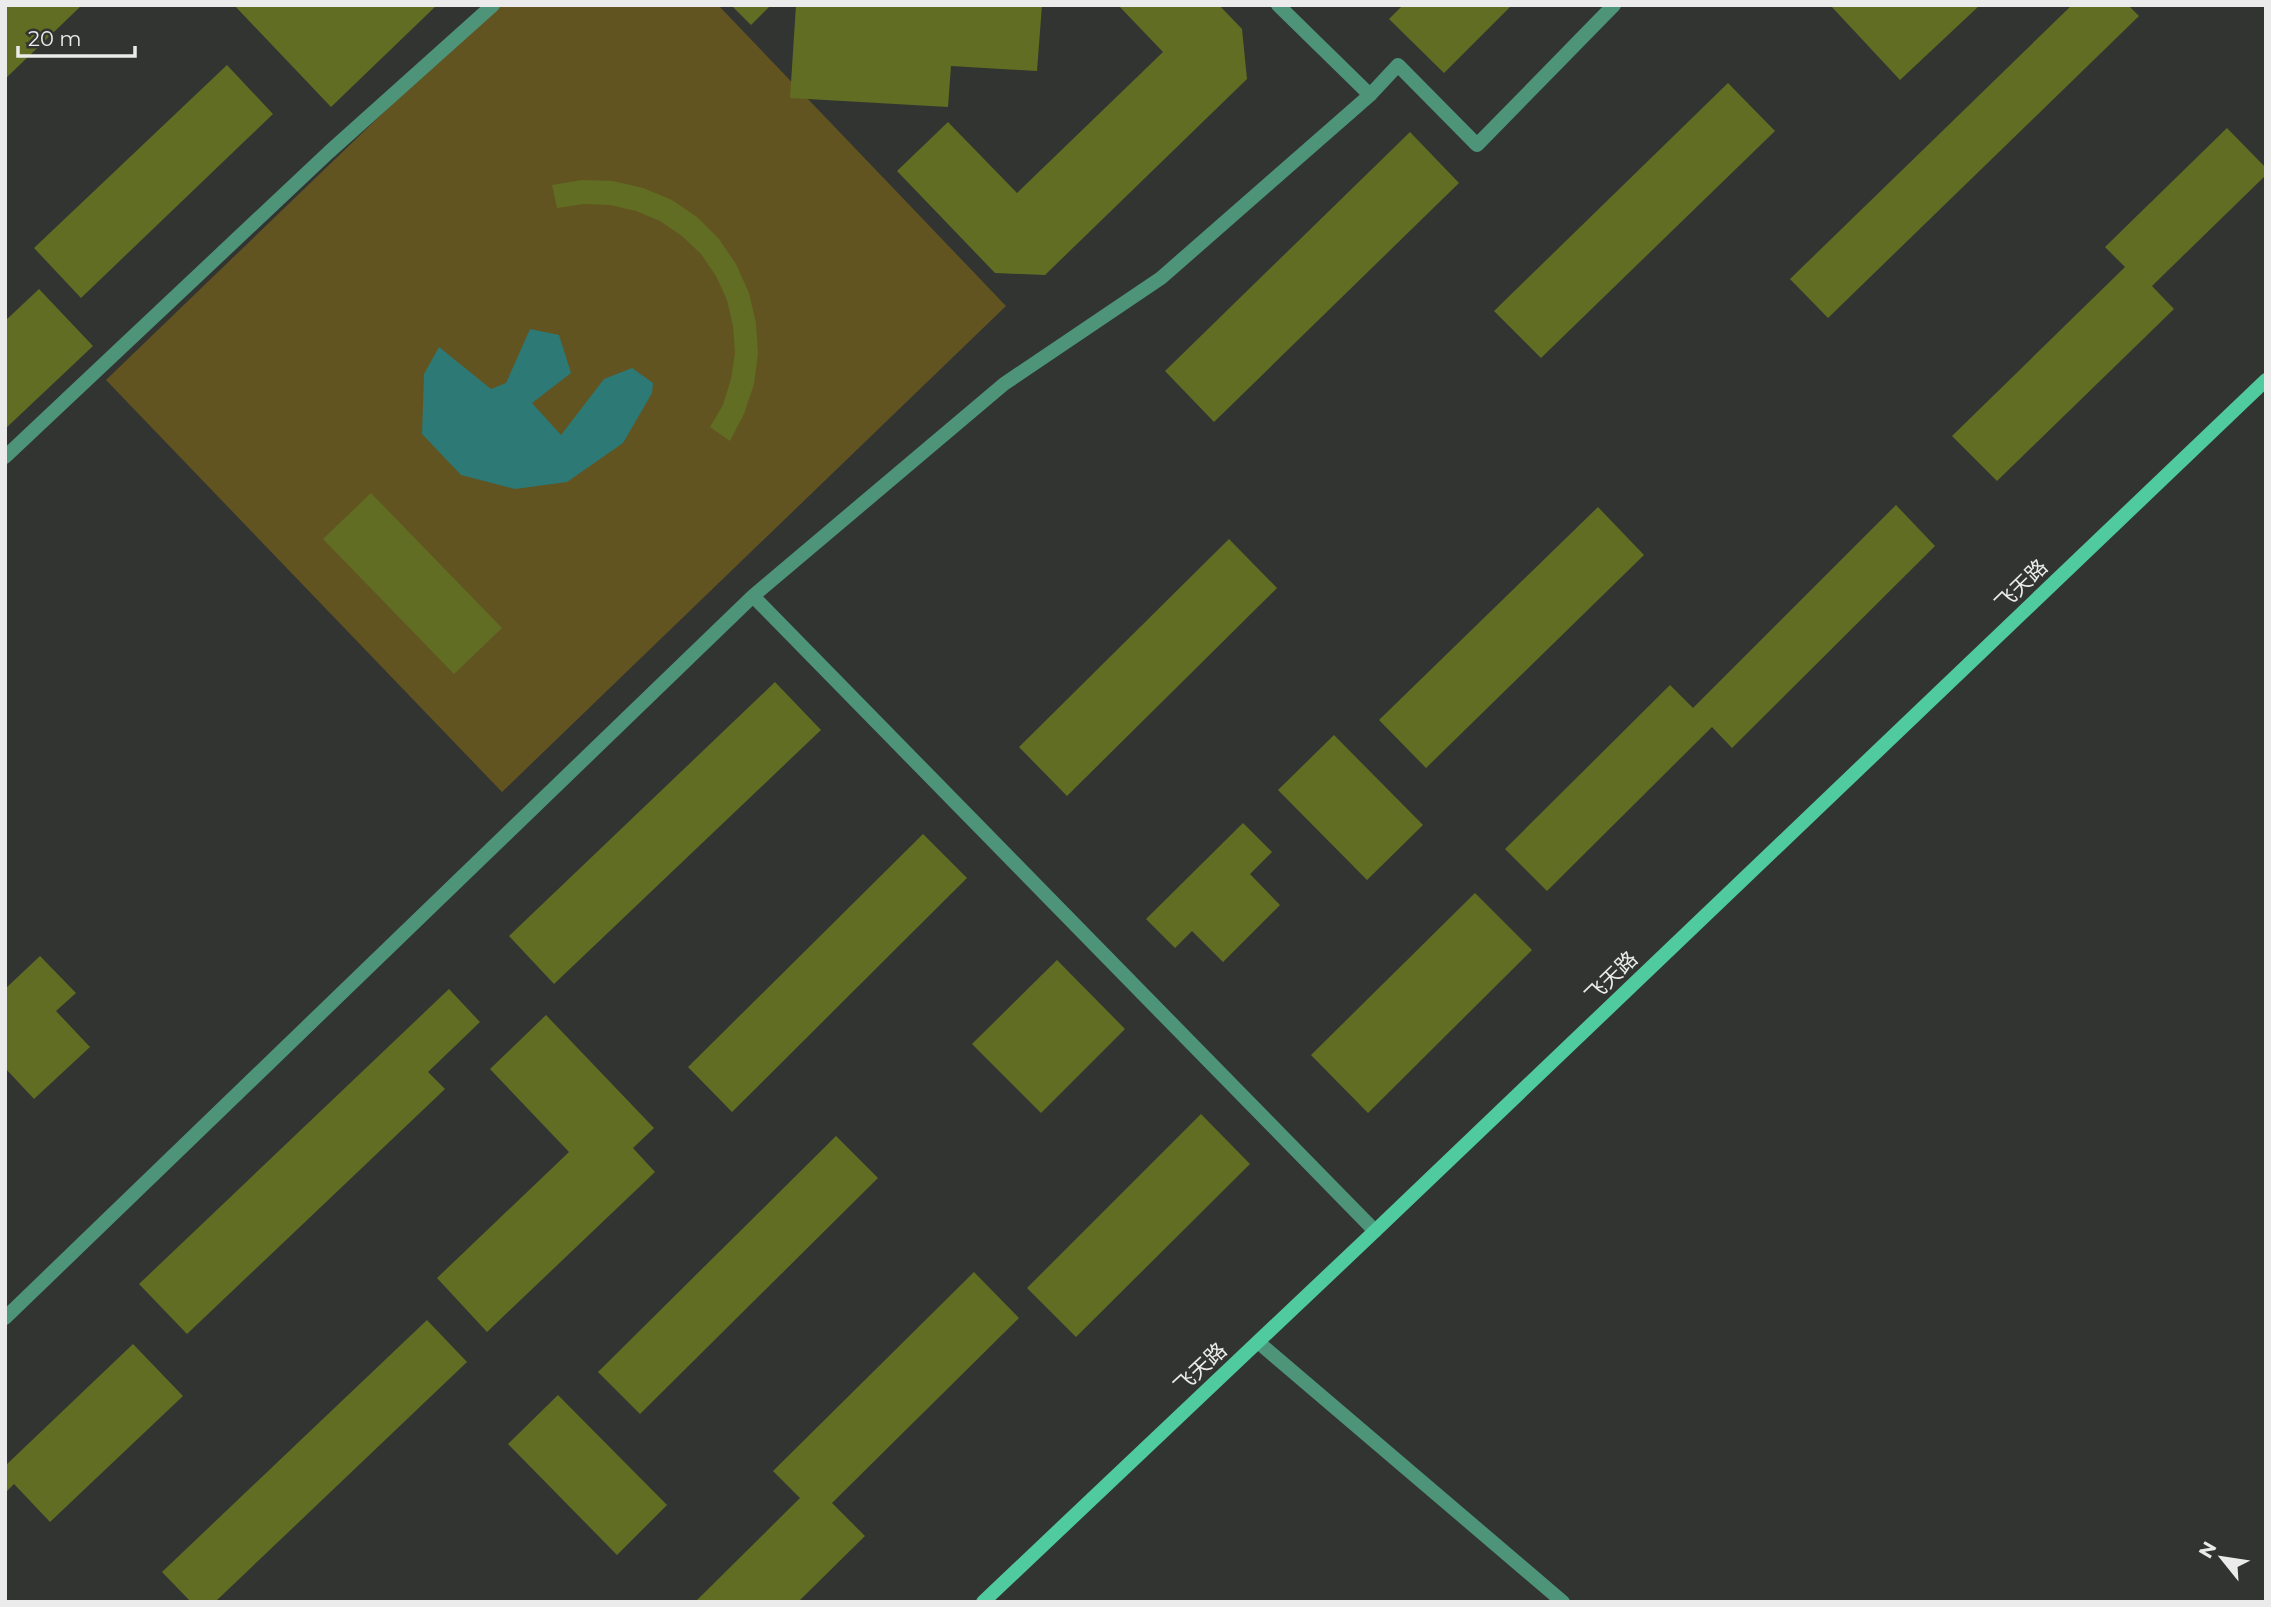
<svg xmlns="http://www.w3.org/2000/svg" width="2271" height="1607" viewBox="0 0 2271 1607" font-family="Montserrat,'Noto Sans SC',sans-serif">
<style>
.green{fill:#625420}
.water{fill:#2c7976}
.building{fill:#606d22}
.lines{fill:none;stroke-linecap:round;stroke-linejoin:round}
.lane{stroke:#4d9479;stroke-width:14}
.street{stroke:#4d9479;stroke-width:14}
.secondary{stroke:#50ca9f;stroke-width:14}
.labels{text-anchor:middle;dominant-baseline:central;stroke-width:7;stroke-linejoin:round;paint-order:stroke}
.street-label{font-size:21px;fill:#eaebea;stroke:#323432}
</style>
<rect width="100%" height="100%" fill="#323432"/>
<path class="green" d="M495 5H718L1006 306 502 792 106 380Z"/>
<path class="water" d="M530 329 559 335 571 373 532 403 561 435 604 379 632 368 653 383 652 393 623 443 567 482 515 489 461 475 422 434 424 374 439 347 491 389 506 383Z"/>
<path class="building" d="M5 5H82L5 79Z
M234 5H437L331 107Z
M731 5H771L751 25Z
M796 5H1042L1037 71 951 66 948 107 790 98Z
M1118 5H1219L1242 29 1247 79 1045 275 995 273 897 171 948 122 1017 193 1163 52Z
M1403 5H1512L1444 73 1389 19Z
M1830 5H1980L1900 80Z
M2072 5H2128L2139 16 1828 318 1790 279Z
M227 65 273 114 81 298 34 248Z
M1728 83 1775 131 1541 358 1494 311Z
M2227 128 2266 168V175L2152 286 2174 309 1997 481 1952 436 2125 267 2105 247Z
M1410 132 1459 183 1214 422 1165 371Z
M582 180 613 181 643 188 672 200 697 217 719 239 736 264 749 293 756 323 758 354 754 384 744 414 730 441 710 427 723 405 731 379 735 353 733 326 727 300 716 276 701 254 682 236 660 221 636 211 610 205 584 204 557 208 552 185Z
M39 289 93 346 5 429V321Z
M371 493 502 628 454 674 323 539Z
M1896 505 1935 546 1732 748 1712 727 1547 891 1505 849 1670 685 1693 708Z
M1598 507 1644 555 1426 768 1379 720Z
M1229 539 1277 588 1067 796 1019 747Z
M775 682 821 730 554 984 509 936Z
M1334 735 1423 825 1367 880 1278 790Z
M1243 823 1272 852 1250 874 1280 905 1223 962 1192 931 1175 948 1146 919Z
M923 834 967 878 732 1112 688 1067Z
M1475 893 1532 950 1368 1113 1311 1055Z
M40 956 76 993 56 1011 90 1047 34 1099 5 1068V989Z
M1057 960 1125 1029 1041 1113 972 1044Z
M449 989 480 1022 428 1072 445 1089 187 1334 139 1284Z
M546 1015 654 1128 633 1148 655 1172 487 1332 437 1278 569 1152 490 1069Z
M1201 1114 1250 1164 1076 1337 1027 1288Z
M836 1136 878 1178 640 1414 598 1372Z
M974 1272 1019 1318 832 1503 865 1536 798 1602H695L800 1498 773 1471Z
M427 1320 467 1362 215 1602H191L162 1572Z
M133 1344 183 1396 50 1522 14 1484 5 1493V1466Z
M558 1395 667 1505 617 1555 508 1444Z"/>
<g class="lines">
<path class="lane" d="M1370 95 1398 65 1477 145 1614 5
M1258 1342 1563 1602"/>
<path class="street" d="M5 457 329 152 493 5
M753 596 1004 384 1161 278 1370 95 1278 5
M5 1318 753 596 1375 1231"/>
<path class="secondary" d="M983 1602 1375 1231 2266 380"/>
</g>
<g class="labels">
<g class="street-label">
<text transform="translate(2021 585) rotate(-44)">飞天路</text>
<text transform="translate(1611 977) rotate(-44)">飞天路</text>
<text transform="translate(1200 1368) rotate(-43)">飞天路</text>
</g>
</g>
<rect width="2271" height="1607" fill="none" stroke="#eaebea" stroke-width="14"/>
<g transform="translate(2222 1558) rotate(300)" stroke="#323432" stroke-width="5" paint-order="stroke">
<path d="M0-5L12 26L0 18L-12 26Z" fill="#eaebea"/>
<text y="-10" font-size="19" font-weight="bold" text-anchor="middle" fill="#eaebea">N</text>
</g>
<path d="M18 46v10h117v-10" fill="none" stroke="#eaebea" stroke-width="3.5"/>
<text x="28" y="46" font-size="21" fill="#eaebea" stroke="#323432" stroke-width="5" paint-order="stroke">20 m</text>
</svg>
